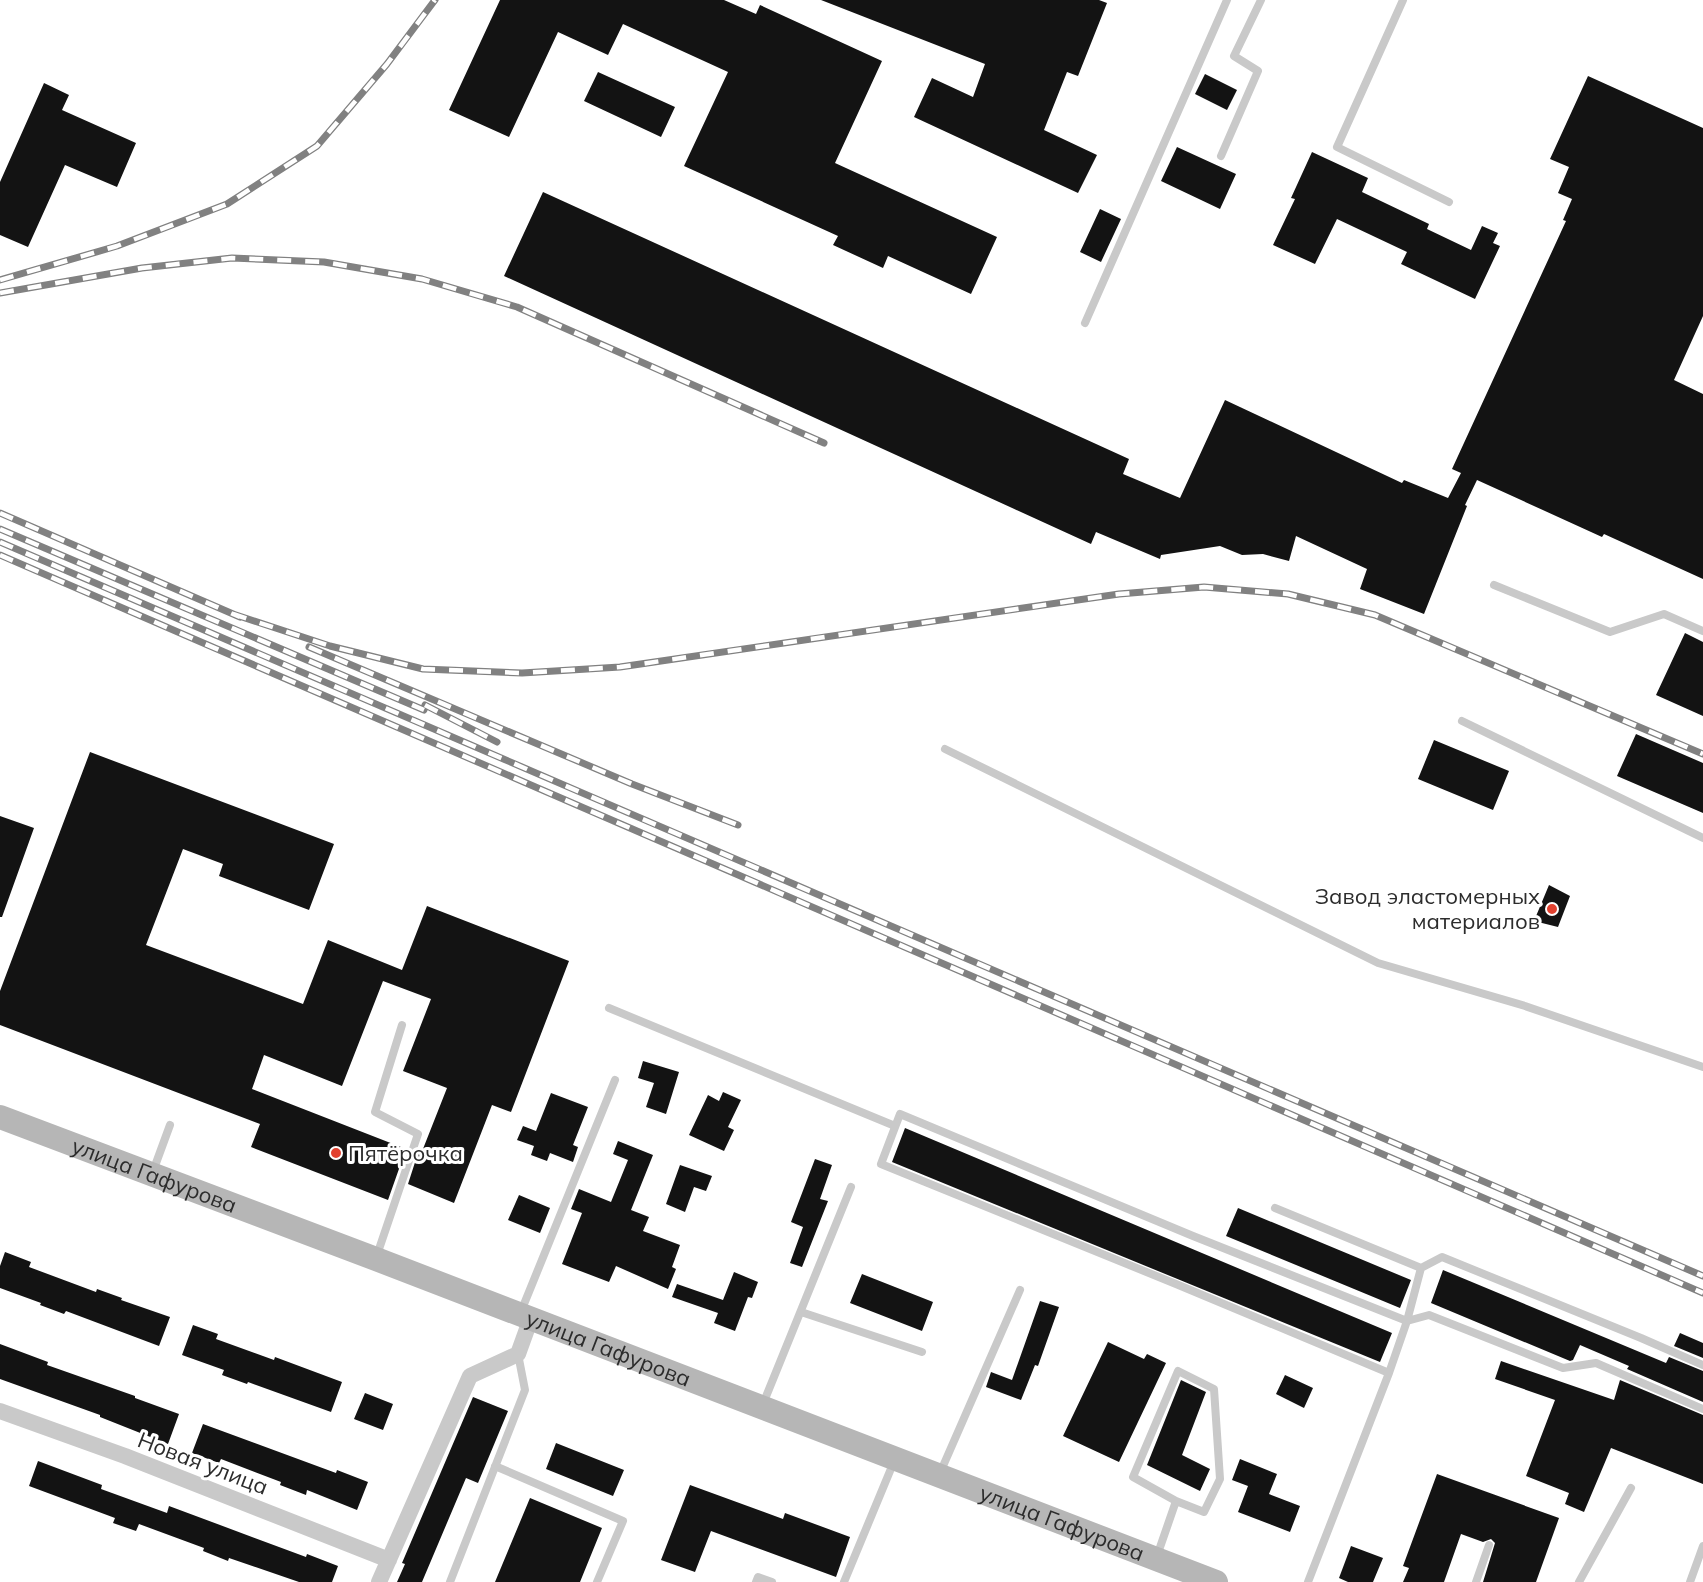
<svg xmlns="http://www.w3.org/2000/svg" width="1703" height="1582" viewBox="0 0 1703 1582" font-family="Mulish,sans-serif">
<style>
.building{fill:#131313}
.lines{fill:none;stroke-linecap:round;stroke-linejoin:round}
.service{stroke:#c9c9c9;stroke-width:8}
.minor{stroke:#c9c9c9;stroke-width:16}
.secondary{stroke:#b6b6b6;stroke-width:24}
.rail-casing{stroke:#818181;stroke-width:7}
.rail{stroke:#fff;stroke-width:4.5;stroke-dasharray:14;stroke-linecap:butt}
.poi-dot{fill:#e2412f;stroke:#fff;stroke-width:2}
.labels{text-anchor:middle;dominant-baseline:central;stroke-width:6;stroke-linejoin:round;paint-order:stroke}
.poi-label{font-size:22px;fill:#2c2c2c;stroke:#fff;text-anchor:end}
.street-label{font-size:22px;fill:#2c2c2c;stroke:#fff}
</style>
<rect width="100%" height="100%" fill="#fff"/>
<path class="building" d="M500 0H724L756 14 760 5 882 61 835 163 997 237 971 294 888 256 883 268 833 245 838 236 684 166 728 72 623 24 608 55 558 32 509 137 449 110Z
M821 0H1099L1107 3 1078 76 1067 72 1044 130 1097 155 1078 193 914 117 932 78 973 97 985 64Z
M598 72 675 107 661 137 584 101Z
M1205 74 1237 90 1227 110 1195 94Z
M1588 76 1703 128V316L1674 380 1703 394V579L1604 534 1602 537 1477 480 1465 505 1467 506 1424 614 1360 589 1367 569 1296 536 1289 561 1263 554 1242 555 1220 546 1161 555 1160 559 1096 532 1091 544 504 276 543 192 1129 459 1123 474 1180 498 1225 400 1402 483 1404 480 1448 498 1461 473 1452 469 1566 221 1563 220 1572 199 1558 193 1569 167 1550 159Z
M44 83 69 95 62 110 136 143 117 187 65 165 28 247 0 235V182Z
M1177 147 1236 174 1220 209 1161 181Z
M1312 152 1368 178 1362 192 1429 224 1427 229 1471 250 1482 226 1498 233 1493 243 1500 246 1475 299 1401 264 1407 252 1337 219 1315 264 1273 245 1295 199 1291 198Z
M1100 209 1121 219 1101 262 1080 252Z
M1685 633 1703 642V716L1656 695Z
M1636 734 1703 763V813L1617 776Z
M1434 740 1509 771 1493 810 1418 779Z
M90 752 334 844 309 910 219 876 223 864 183 849 146 945 303 1004 328 940 402 970 427 906 569 961 511 1112 492 1105 454 1203 408 1184 418 1153 421 1154 447 1088 403 1071 431 999 383 981 342 1086 264 1055 252 1089 406 1149 388 1200 251 1147 260 1124 0 1025V991Z
M0 816 34 828 2 917H0Z
M1549 885 1570 896 1558 927 1534 921Z
M643 1061 679 1072 666 1114 646 1107 654 1083 638 1078Z
M723 1092 741 1100 728 1127 734 1130 724 1151 689 1135 708 1095 719 1101Z
M551 1093 588 1107 573 1145 578 1147 573 1162 550 1153 547 1161 531 1155 534 1146 517 1140 523 1126 536 1131Z
M905 1128 1392 1333 1380 1362 892 1162Z
M618 1141 653 1155 631 1210 649 1217 643 1231 680 1245 672 1267 676 1269 668 1289 616 1266 609 1282 562 1264 582 1213 571 1209 579 1189 611 1202 628 1160 613 1154Z
M815 1159 832 1165 820 1199 828 1201 802 1267 790 1263 803 1227 791 1222Z
M680 1165 712 1176 706 1191 694 1187 685 1212 666 1204Z
M519 1195 550 1208 540 1233 508 1220Z
M1238 1208 1411 1280 1400 1308 1226 1236Z
M5 1252 31 1262 29 1267 96 1292 97 1289 122 1298 121 1300 170 1317 159 1346 66 1311 64 1314 40 1305 41 1303 0 1288V1266Z
M1443 1270 1666 1363 1669 1357 1703 1371V1402L1627 1369 1629 1366 1580 1345 1573 1360 1570 1361 1431 1303Z
M734 1272 758 1282 752 1298 748 1297 735 1331 714 1323 718 1313 672 1297 677 1284 723 1300Z
M862 1274 933 1302 922 1331 850 1303Z
M1040 1301 1059 1307 1038 1366 1035 1365 1021 1400 986 1387 991 1372 1012 1380Z
M193 1325 218 1334 216 1339 274 1360 275 1357 342 1382 331 1412 248 1382 247 1384 222 1375 224 1370 182 1355Z
M1680 1333 1703 1343V1358L1674 1346Z
M1108 1342 1144 1359 1147 1354 1166 1363 1119 1462 1063 1436Z
M0 1344 48 1362 47 1365 135 1396V1398L179 1414 168 1444 100 1417V1415L0 1379Z
M1501 1361 1614 1400 1620 1380 1703 1415V1484L1611 1448 1584 1512 1565 1504 1569 1493 1526 1476 1555 1400 1495 1379Z
M1285 1375 1313 1388 1304 1408 1276 1394Z
M1181 1380 1206 1392 1182 1455 1210 1469 1200 1491 1147 1465Z
M365 1393 393 1404 383 1430 354 1419Z
M473 1397 508 1411 478 1483 466 1478 422 1582H397L405 1564 402 1563Z
M203 1424 336 1473 337 1470 368 1482 357 1510 307 1490 306 1495 280 1485 281 1482 221 1459 219 1463 192 1453Z
M556 1443 624 1470 613 1496 546 1469Z
M1240 1459 1277 1474 1269 1494 1300 1506 1290 1532 1238 1512 1248 1486 1232 1480Z
M38 1461 102 1485 101 1489 167 1513 169 1506 306 1557 307 1554 338 1566 332 1582H299L229 1558 228 1561 203 1551 204 1548 139 1524 136 1531 113 1523 115 1518 29 1486Z
M1437 1474 1559 1518 1536 1582H1483L1495 1543 1491 1539 1483 1542 1461 1534 1444 1582H1403L1409 1568 1403 1566Z
M690 1485 783 1519 785 1513 850 1537 836 1577 711 1531 695 1572 661 1560Z
M530 1498 602 1528 580 1582H495Z
M1351 1546 1383 1558 1373 1582H1348L1339 1578Z"/>
<g class="lines">
<path class="service" d="M1403 0 1337 147 1449 202
M1221 156 1258 71 1234 56 1261 0
M1085 323 1227 0
M1494 585 1610 632 1664 614 1703 631
M1462 721 1703 838
M945 749 1378 963 1525 1006 1703 1067
M609 1008 895 1126
M152 1174 170 1125
M1275 1208 1421 1268 1407 1321 1389 1373 1176 1284 881 1164 900 1114 1193 1236 1407 1321 1429 1315 1563 1368 1596 1363 1703 1409
M376 1258 418 1134 375 1112 402 1025
M1421 1268 1442 1257 1641 1338 1703 1365
M801 1312 922 1352
M520 1314 615 1080
M763 1404 851 1187
M495 1466 623 1521 597 1582
M940 1473 1020 1290
M1157 1556 1176 1501 1133 1477 1178 1371 1214 1389 1220 1479 1204 1512 1176 1501
M450 1582 525 1390 518 1354
M756 1582 758 1577 772 1582
M844 1582 895 1459
M1308 1582 1389 1373
M1476 1582 1489 1545
M1579 1582 1631 1488
M1690 1582 1703 1546"/>
<path class="minor" d="M0 1411 125 1456 389 1560
M379 1582 470 1376 518 1354 531 1318"/>
<path class="secondary" id="s1" d="M0 1117 376 1259 1216 1582"/>
<defs>
<path id="rail" d="M0 280 117 246 227 204 317 146 387 64 435 0
M0 293 142 268 232 258 324 262 422 279 517 307 824 443
M0 513 240 617
M0 529 424 710
M0 542 1703 1276
M0 555 1703 1293
M233 614 330 646 423 669 522 673 620 667 1119 594 1204 587 1288 594 1375 615 1703 754
M309 647 632 784 738 825
M425 705 497 742"/>
</defs>
<use href="#rail" class="rail-casing"/>
<use href="#rail" class="rail"/>
</g>
<g class="poi-dot">
<circle cx="1552" cy="909" r="6"/>
<circle cx="336" cy="1153" r="6"/>
</g>
<g class="labels">
<g class="poi-label">
<text x="1540" y="896">Завод эластомерных<tspan x="1540" dy="25">материалов</tspan></text>
<text x="348" y="1153" text-anchor="start">Пятёрочка</text>
</g>
<g class="street-label">
<text stroke="none"><textPath href="#s1" startOffset="165">улица Гафурова</textPath></text>
<text stroke="none"><textPath href="#s1" startOffset="651">улица Гафурова</textPath></text>
<text transform="translate(203 1463) rotate(21)">Новая улица</text>
<text stroke="none"><textPath href="#s1" startOffset="1137">улица Гафурова</textPath></text>
</g>
</g>
</svg>
